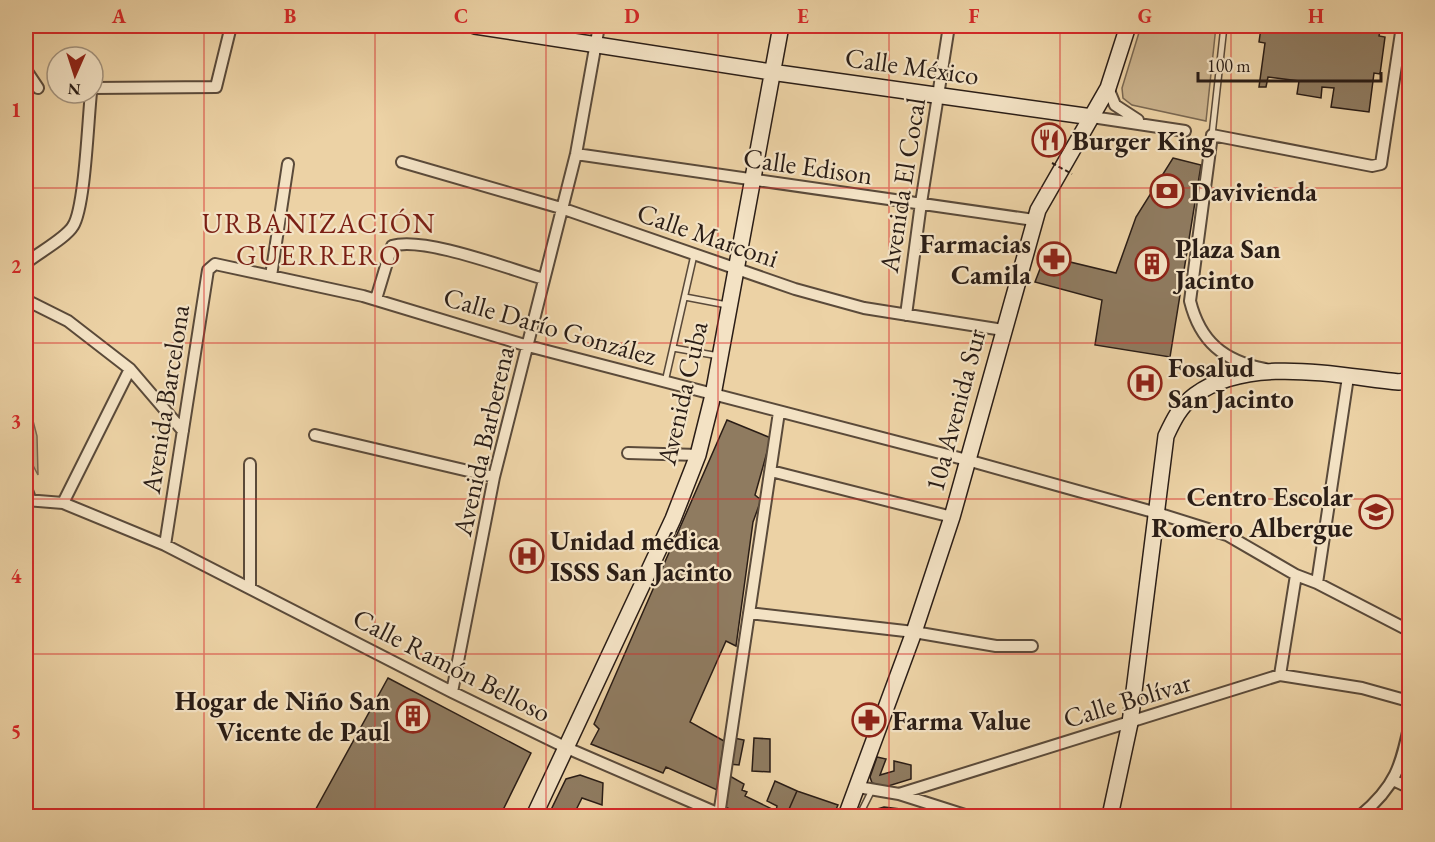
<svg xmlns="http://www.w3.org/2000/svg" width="1435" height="842" viewBox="0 0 1435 842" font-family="'EB Garamond',serif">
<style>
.green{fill:#cbb38d;stroke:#7a6852;stroke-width:1.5}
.building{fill:#8f7b60;stroke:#2a1d16;stroke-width:1.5}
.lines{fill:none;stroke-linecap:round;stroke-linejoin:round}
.lane-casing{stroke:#5a4a3a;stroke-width:8}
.street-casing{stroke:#5a4a3a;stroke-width:14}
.secondary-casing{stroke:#2a1d16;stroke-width:18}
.lane{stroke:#f3e2c4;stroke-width:5}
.street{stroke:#f3e2c4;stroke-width:10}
.secondary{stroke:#f3e2c4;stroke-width:15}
.path-bridge{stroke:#2a1d16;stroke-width:2;stroke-dasharray:4.5 3;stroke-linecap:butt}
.grid{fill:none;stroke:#d62828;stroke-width:1.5;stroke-opacity:0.55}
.labels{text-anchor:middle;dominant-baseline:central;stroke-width:4.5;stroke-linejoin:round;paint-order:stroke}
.street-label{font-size:27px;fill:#2a1d16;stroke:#f3e2c4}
.poi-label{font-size:27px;font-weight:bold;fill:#2a1d16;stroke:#f3e2c4;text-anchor:start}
.neighbourhood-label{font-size:28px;letter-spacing:1.5px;fill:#7a1f14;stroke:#f3e2c4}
.neatline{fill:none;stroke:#d62828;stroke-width:2}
.grid-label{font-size:20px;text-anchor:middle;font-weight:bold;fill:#d62828}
</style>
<rect width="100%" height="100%" fill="#ecd2a5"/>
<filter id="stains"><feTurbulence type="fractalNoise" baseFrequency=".00333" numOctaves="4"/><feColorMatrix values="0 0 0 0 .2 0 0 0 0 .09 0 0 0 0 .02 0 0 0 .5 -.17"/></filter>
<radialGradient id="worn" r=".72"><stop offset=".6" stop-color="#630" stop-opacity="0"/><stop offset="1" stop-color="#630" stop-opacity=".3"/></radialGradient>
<path class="green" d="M1141 26H1216L1206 121 1132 105 1123 98 1122 88Z
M26 394 37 436 38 475 26 452Z"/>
<path class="building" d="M1268 26H1381L1379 36 1385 37 1380 74 1374 73 1369 112 1331 107 1334 88 1322 87 1321 98 1297 94 1299 81 1268 77 1266 87H1259L1265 43 1259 42 1261 28 1267 29Z
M1173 158 1201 165 1170 357 1095 345 1102 300 1035 282 1045 256 1116 273 1136 217Z
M727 420 771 438 755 495 761 500 753 522 736 646 726 641 690 722 724 741 717 790 666 767 663 773 591 744 599 729 594 724Z
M388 678 531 753 500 816H312Z
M734 738 744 740 739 765 729 764Z
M754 738 770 739V772L752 771Z
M877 757 886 759 880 775 894 771V761L911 765V779L885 787 872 783 870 777Z
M580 775 603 783 602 805 582 798 573 816H548L566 779Z
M728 775 744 784 742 790 747 792 745 796 776 811 777 806 767 801 775 781 797 791 786 816H746L725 807Z
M797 791 838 805 833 816H786Z
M884 807 900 809 898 816H871L874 810Z"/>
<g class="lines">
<defs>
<path id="lane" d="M1212 135 1224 26
M685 297 727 305
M673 348 719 356
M665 382 694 255
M859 816 872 790"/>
<path id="street" d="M26 70 38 88
M93 88 216 87 231 26
M1108 88 1115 105 1138 120
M1092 117 1185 131
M576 154 1034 220
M402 162 561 208 795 289 864 308 1003 330
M26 263C38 253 66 238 73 226 85 208 88 119 91 93
M271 276 288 164
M376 299 392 246C424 236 509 269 544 279
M26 300 68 321 130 369 183 431
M906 315 921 203 949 26
M1265 369C1223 361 1200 341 1190 301L1212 135 1372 166 1381 164 1402 26
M315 435 494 477
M628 453 698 455
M771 471 952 517
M26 488 31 501
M26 500 63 503 165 545 452 692 567 748 724 816
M63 503 130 369
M165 545 208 270 215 264 363 296 528 346 967 460 1157 513 1227 535 1296 575 1317 583 1410 631
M1317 583 1348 377
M250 588V464
M749 613 914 632 996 646H1032
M1280 675 1296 575
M452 692 494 477 576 154 599 26
M1393 780 1410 788
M858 787 899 794 1280 675 1362 688 1405 700 1410 704
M899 794 968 816
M719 815 779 412
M1360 816C1396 786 1401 766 1410 723"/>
<path id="secondary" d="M475 26 771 72 1092 117
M534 816 673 519 698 455 713 395 781 26
M846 816 914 632 952 517 1038 210 1108 88 1128 26
M1110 816 1130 723 1166 436C1173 421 1180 406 1195 395 1249 355 1337 376 1399 382L1410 380"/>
</defs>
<use href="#lane" class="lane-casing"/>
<use href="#street" class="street-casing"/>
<use href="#secondary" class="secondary-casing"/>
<use href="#lane" class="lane"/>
<use href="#street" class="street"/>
<use href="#secondary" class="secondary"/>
<path class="path-bridge" d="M1052 163 1072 174"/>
</g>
<path class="grid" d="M204 26V816M375 26V816M546 26V816M718 26V816M889 26V816M1060 26V816M1231 26V816M26 188H1410M26 343H1410M26 499H1410M26 654H1410"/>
<defs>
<symbol id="restaurant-ring" viewBox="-11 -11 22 22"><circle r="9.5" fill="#f3e2c4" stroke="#8f2418" stroke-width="1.5"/><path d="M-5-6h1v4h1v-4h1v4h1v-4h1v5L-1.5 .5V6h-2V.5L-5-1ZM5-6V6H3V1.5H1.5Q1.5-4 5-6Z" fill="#8f2418"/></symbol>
<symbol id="bank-ring" viewBox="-11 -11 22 22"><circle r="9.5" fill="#f3e2c4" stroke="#8f2418" stroke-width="1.5"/><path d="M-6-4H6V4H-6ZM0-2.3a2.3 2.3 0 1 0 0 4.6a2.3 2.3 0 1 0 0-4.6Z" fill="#8f2418"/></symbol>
<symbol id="pharmacy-ring" viewBox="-11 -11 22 22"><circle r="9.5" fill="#f3e2c4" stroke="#8f2418" stroke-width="1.5"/><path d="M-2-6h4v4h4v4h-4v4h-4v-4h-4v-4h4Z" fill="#8f2418"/></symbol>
<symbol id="building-ring" viewBox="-11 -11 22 22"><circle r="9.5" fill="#f3e2c4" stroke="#8f2418" stroke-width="1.5"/><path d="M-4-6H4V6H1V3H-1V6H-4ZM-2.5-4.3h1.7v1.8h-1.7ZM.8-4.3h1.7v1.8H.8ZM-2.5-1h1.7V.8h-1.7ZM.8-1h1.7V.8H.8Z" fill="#8f2418"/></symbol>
<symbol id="hospital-ring" viewBox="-11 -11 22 22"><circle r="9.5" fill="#f3e2c4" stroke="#8f2418" stroke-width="1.5"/><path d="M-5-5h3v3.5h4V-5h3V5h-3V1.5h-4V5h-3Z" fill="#8f2418"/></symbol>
<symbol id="school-ring" viewBox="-11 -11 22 22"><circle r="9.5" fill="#f3e2c4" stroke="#8f2418" stroke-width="1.5"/><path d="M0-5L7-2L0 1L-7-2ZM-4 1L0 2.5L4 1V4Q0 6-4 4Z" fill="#8f2418"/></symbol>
</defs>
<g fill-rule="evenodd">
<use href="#restaurant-ring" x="1030" y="121" width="38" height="38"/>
<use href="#bank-ring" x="1148" y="172" width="38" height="38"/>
<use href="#pharmacy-ring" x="1035" y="240" width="38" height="38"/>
<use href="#building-ring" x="1133" y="245" width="38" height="38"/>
<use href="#hospital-ring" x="1126" y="364" width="38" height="38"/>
<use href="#school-ring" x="1357" y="493" width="38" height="38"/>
<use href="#hospital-ring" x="508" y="537" width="38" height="38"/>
<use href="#building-ring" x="394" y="697" width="38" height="38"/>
<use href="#pharmacy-ring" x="850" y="701" width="38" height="38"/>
</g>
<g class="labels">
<g class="street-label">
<text transform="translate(912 66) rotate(8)">Calle México</text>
<text transform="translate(808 166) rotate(8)">Calle Edison</text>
<text transform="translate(902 185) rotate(-81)">Avenida El Cocal</text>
<text transform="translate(708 235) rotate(19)">Calle Marconi</text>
<text transform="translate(550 326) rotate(16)">Calle Darío González</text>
<text transform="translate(682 393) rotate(-77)">Avenida Cuba</text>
<text transform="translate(165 399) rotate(-81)">Avenida Barcelona</text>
<text transform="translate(955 410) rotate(-75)">10a Avenida Sur</text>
<text transform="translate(483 441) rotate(-77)">Avenida Barberena</text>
<text transform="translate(452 665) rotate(27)">Calle Ramón Belloso</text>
<text transform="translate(1127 700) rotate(-17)">Calle Bolívar</text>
</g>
<g class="poi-label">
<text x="1072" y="140">Burger King</text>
<text x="1190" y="191">Davivienda</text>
<text x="1031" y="243" text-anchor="end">Farmacias<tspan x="1031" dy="31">Camila</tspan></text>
<text x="1175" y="248">Plaza San<tspan x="1175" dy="31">Jacinto</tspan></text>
<text x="1168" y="367">Fosalud<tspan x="1168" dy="31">San Jacinto</tspan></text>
<text x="1353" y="496" text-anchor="end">Centro Escolar<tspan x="1353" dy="31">Romero Albergue</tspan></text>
<text x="550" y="540">Unidad médica<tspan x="550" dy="31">ISSS San Jacinto</tspan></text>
<text x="390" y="700" text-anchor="end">Hogar de Niño San<tspan x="390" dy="31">Vicente de Paul</tspan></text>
<text x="892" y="720">Farma Value</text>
</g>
<g class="neighbourhood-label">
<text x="319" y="223">URBANIZACIÓN<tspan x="319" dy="32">GUERRERO</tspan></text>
</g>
</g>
<rect width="1435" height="842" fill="none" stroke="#ecd2a5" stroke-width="66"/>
<g transform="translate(75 75) rotate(183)"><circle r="28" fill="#f3e2c4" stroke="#a3937e" stroke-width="1.5"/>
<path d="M0-4.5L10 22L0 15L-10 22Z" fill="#8f2418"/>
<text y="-9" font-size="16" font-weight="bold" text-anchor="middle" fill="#2a1d16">N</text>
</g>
<path d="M1198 72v9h183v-9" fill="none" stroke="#2a1d16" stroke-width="3"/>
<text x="1207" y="72" font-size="18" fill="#2a1d16" stroke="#f3e2c4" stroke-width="4.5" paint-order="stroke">100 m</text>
<rect x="33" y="33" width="1369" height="776" class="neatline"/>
<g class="grid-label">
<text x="119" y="23">A</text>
<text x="290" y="23">B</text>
<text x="461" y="23">C</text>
<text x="632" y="23">D</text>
<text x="803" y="23">E</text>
<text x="974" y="23">F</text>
<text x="1145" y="23">G</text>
<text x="1316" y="23">H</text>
<text x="16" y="117">1</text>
<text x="16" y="273">2</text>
<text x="16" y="428">3</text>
<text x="16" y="583">4</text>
<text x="16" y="738">5</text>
</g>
<rect width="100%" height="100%" filter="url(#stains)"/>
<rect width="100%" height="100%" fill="url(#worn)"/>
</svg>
